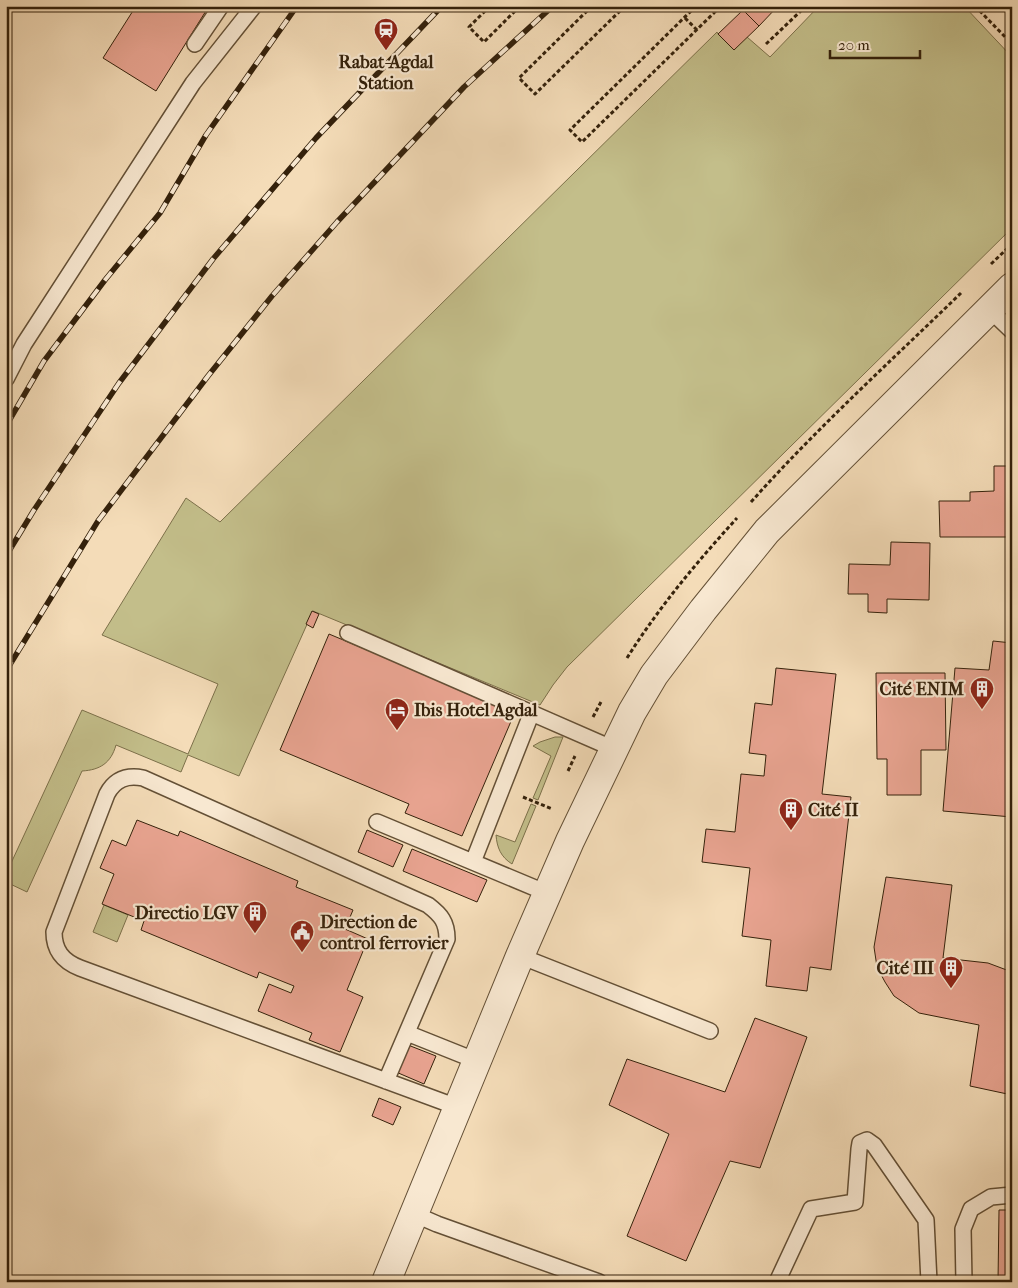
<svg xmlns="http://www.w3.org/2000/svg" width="1018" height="1288" viewBox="0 0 1018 1288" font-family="'IM FELL French Canon',serif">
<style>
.green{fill:#c3be8a;stroke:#7c704a}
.building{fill:#e9a491;stroke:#34210b}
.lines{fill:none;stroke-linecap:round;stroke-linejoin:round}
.service-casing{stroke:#645036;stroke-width:18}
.minor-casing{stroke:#645036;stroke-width:30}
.path{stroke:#34210b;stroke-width:3;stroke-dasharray:4 2.5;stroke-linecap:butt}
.service{stroke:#f8e8d1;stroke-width:15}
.minor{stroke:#f8e8d1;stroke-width:28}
.rail-casing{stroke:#34210b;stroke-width:5.5}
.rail{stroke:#f8e8d1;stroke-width:4;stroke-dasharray:11;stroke-linecap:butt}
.labels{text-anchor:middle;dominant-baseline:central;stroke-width:4.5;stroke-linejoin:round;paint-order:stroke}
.poi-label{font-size:18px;font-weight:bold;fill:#34210b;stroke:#f8e8d1;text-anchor:end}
</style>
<rect width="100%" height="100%" fill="#f4dcb8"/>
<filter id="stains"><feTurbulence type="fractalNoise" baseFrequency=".004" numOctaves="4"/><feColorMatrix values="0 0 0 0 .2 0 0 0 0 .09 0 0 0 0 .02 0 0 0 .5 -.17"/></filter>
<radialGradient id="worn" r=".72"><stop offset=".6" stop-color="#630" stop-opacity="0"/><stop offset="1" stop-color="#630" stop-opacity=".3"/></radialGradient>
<path class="green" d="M819 6H964L1012 57V228L567 667 553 685 540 705 313 611 239 776 188 755 181 772 116 745C111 763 100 770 82 771L27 892 6 882V874L82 710 188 754 218 684 102 635 186 498 220 522 717 32 718 34 747 37 770 57Z
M555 737H563L538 800 533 798 551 756 533 746 540 742Z
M531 804 536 806 512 864C501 857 497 848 496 835L515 842Z
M104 905 128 915 117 942 93 932Z"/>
<path class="building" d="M136 6H209L156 91 103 58Z
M747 6H778L759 26 743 10Z
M743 10 759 26 734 50 718 34Z
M1009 440H1012L1011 537H940L939 501H970V492L994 491V466H1009Z
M891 542 930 543 929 600 887 599V613L868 612V594H848L849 564 890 565Z
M312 611 319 614 313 628 306 624Z
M329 634 515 712 462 836 405 813 409 804 280 750Z
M993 641 1012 643V817L943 811 955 668 989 670Z
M776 668 836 674 822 794 851 797 831 970 810 967 807 991 766 986 771 940 742 936 750 868 702 862 706 829 735 832 741 774 764 776 766 755 749 753 755 703 772 705Z
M876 673H945L946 750H921V795H887V759H877Z
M137 820 178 836 180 831 298 881 296 887 353 910 345 929 368 939 347 990 363 997 340 1052 309 1040 312 1033 258 1011 269 984 291 993 294 986 259 972 257 978 141 930 144 921 102 904 114 874 100 868 112 840 126 846Z
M367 830 403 845 393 867 358 852Z
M412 849 487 880 477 902 403 871Z
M886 877 952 885 943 958 988 963 1012 972V1095L970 1086 979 1025 919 1013 894 996 885 982 877 967 874 947Z
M755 1018 807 1037 760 1168 730 1161 686 1261 627 1236 669 1134 609 1105 627 1059 725 1092Z
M408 1045 436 1056 424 1084 396 1072Z
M379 1098 401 1107 393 1125 372 1116Z
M999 1210H1012V1282H998Z"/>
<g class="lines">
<defs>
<path id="service" d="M195 44 221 6
M989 309 1012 331
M6 379 24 344 193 83 254 6
M348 633 614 749
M377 822 547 893
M473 862 532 712
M520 956 710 1031
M407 1033 477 1061
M386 1081 447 939C447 922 441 915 428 905L143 778C127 775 115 779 107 794L54 932C54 950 62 961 80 968L457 1107
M414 1214 437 1224 599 1282
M777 1282 811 1209 855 1202 859 1149 860 1143 867 1140 874 1145 926 1220 929 1282
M964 1282 963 1229 971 1209 991 1197 1012 1195"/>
<path id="minor" d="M386 1282 520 956 570 841 632 712 654 675 703 610 767 531 1012 287"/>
</defs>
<use href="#service" class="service-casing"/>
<use href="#minor" class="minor-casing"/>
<path class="path" d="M490 6 469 27 484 42 520 6
M592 6 519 78 535 94 625 6
M696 6 570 130 582 142 721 6
M714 6 718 10
M975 6 1012 44
M685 18 697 30
M766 44 806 6
M991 264 1012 244
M751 502C817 428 890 362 961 293
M627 658C659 607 697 562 737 518
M593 717 602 700
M568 771 575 756
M523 797 552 809"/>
<use href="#service" class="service"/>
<use href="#minor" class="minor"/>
<defs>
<path id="rail" d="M6 426 44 361 105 280 160 213 206 135 297 6
M6 556 34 510 119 383 213 259 316 138 442 6
M6 671 98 521 208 376 272 296 337 222 464 87 553 6"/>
</defs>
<use href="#rail" class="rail-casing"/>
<use href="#rail" class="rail"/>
</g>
<defs>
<symbol id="station-pin" viewBox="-11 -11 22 30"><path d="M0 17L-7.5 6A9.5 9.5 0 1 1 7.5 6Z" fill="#8f2418" stroke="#f8e8d1"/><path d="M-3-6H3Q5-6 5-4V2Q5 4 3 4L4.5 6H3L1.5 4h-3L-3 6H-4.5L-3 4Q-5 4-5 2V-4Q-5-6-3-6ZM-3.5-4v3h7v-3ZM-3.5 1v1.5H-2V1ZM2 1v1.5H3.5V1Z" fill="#fff"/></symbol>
<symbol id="building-pin" viewBox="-11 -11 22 30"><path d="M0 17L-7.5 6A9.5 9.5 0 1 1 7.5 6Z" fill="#8f2418" stroke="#f8e8d1"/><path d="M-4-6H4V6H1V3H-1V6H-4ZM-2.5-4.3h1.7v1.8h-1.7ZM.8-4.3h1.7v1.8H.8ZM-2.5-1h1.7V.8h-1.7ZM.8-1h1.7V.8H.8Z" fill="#fff"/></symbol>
<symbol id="hotel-pin" viewBox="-11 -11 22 30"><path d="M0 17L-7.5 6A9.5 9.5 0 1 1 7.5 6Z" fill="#8f2418" stroke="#f8e8d1"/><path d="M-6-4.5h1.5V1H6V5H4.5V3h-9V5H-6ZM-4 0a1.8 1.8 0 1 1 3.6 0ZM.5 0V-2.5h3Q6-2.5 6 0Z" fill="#fff"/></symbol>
<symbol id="civic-pin" viewBox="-11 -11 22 30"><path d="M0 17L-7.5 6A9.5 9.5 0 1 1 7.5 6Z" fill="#8f2418" stroke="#f8e8d1"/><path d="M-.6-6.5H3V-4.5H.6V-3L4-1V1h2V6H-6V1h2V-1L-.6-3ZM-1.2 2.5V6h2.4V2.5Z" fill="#fff"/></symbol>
</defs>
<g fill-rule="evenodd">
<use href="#station-pin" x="372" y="16" width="28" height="38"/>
<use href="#building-pin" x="968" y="675" width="28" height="38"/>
<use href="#hotel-pin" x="383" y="696" width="28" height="38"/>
<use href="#building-pin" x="777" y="796" width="28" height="38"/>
<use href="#building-pin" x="241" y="899" width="28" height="38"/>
<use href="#civic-pin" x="288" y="918" width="28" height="38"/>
<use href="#building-pin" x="937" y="954" width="28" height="38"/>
</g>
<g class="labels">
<g class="poi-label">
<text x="386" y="62" text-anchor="middle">Rabat-Agdal<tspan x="386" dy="21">Station</tspan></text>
<text x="964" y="689">Cité ENIM</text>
<text x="414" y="710" text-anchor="start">Ibis Hotel Agdal</text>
<text x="808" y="810" text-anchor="start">Cité II</text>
<text x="238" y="913">Directio LGV</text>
<text x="320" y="922" text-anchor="start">Direction de<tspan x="320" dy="21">control ferrovier</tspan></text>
<text x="934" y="968">Cité III</text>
</g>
</g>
<rect width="1018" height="1288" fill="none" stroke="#f4dcb8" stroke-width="25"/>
<rect x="8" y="8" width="1003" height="1273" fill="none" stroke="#34210b" stroke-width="2.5"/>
<rect x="12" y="12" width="993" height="1263" fill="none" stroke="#34210b"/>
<path d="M830 50v8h90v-8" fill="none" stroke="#34210b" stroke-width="2.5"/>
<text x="838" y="50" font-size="15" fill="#34210b" stroke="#f8e8d1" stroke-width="4" paint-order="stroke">20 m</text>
<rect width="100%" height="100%" filter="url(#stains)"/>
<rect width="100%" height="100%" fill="url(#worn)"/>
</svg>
